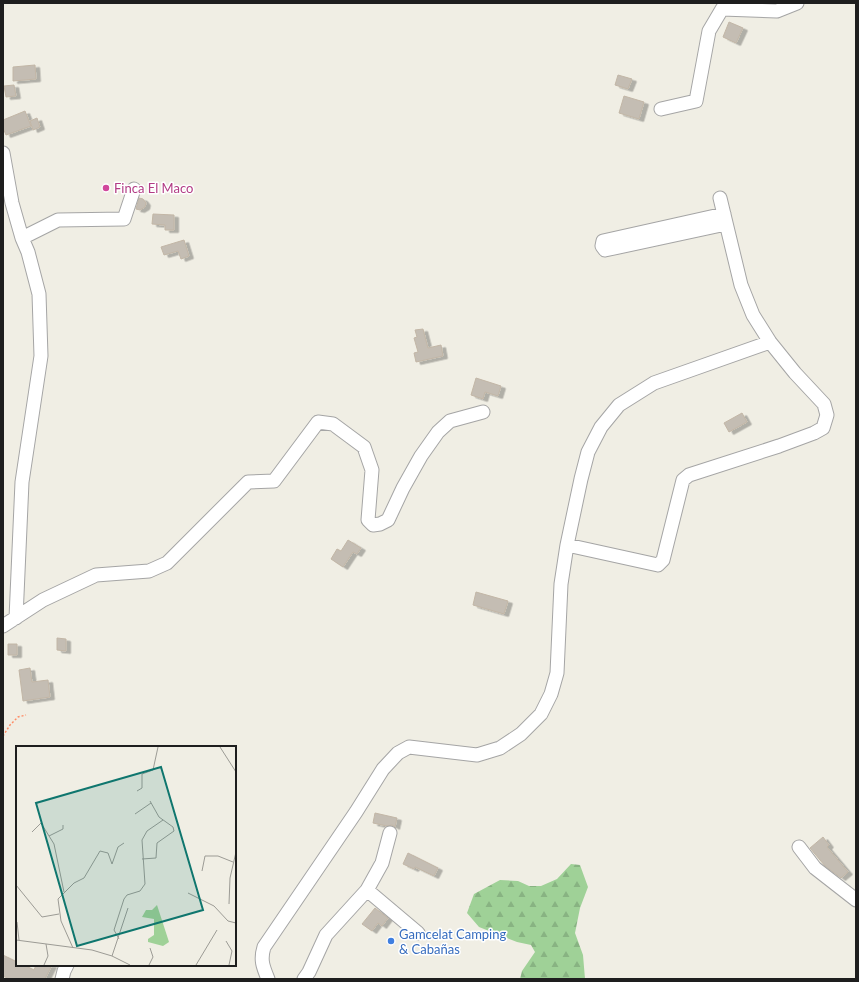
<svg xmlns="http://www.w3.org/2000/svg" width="859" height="982" viewBox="0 0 859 982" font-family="Lato,sans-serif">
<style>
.forest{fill:url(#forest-firs)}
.building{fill:#c4bdb3;stroke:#c2b6a6;filter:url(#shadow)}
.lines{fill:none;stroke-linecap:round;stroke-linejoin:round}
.minor-casing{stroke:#a5a5a5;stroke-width:15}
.path{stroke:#ff8c66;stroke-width:1.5;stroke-dasharray:2 2;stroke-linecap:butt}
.minor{stroke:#fff;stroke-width:13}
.hotel-dot{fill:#d1479c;stroke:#fff;stroke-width:1.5}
.shop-dot{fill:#3f7fe0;stroke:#fff;stroke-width:1.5}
.labels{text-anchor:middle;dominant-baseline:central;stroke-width:3;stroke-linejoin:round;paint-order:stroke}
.hotel-label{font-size:13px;fill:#b23c85;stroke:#fff;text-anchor:start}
.shop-label{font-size:13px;fill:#366cbe;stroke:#fff;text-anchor:start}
.inset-road{fill:none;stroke:#9c9b95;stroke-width:1}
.view{fill:#0f766e;fill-opacity:0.15;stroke:#0f766e;stroke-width:2}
.inset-edge{fill:none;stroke:#1e1e1e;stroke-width:2}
</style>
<defs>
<pattern id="forest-firs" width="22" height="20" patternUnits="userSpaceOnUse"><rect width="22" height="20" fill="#9fd197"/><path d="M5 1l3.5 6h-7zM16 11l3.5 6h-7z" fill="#88b382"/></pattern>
<filter id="shadow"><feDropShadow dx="4.5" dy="2.5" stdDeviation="0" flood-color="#0004"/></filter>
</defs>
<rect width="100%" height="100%" fill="#f0eee4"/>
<path class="forest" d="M571 864 580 865 588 887 580 908 575 933 583 955 585 979H520L522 971 535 952 531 945 517 942 479 927 467 913 474 894 500 880 518 881 529 886H541L557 879Z"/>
<path class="building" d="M729 22 743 28 736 43 723 37Z
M35 65 36 79 13 81V67Z
M618 75 632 79 628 89 615 85Z
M14 85 16 96 6 97 4 86Z
M624 96 644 102 639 119 619 113Z
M25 111 31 126 6 135 3 128V120Z
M37 118 40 127 33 130 30 121Z
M139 198 143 199 146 203 145 207 140 210 136 209Z
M153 214 174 215V230H165V225L152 224Z
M184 240 189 256 181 259 178 251 164 255 161 247Z
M423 329 428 348 441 345 443 356 416 362 414 353 418 352 414 338 417 337 415 330Z
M476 378 501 386 498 396 485 392 483 399 471 395Z
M742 413 747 422 729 432 724 423Z
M348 540 361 548 357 554 353 552 343 567 331 559 337 549 341 551Z
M476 592 508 601 504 614 473 605Z
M57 638 66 639V651L57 650Z
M8 644H17V655H8Z
M30 668 32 682 48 680 50 697 23 701 19 670Z
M375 813 397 818 395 827 392 825 387 826 373 823Z
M823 837 829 845 827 847 848 872 841 878 825 866 810 848Z
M408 853 438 868 434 876 415 867 414 869 403 864Z
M375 908 388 918 382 926 378 923 372 931 362 924Z
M3 955 17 962V965H24L34 970 36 965H52L45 979H9L3 976Z"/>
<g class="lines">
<defs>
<path id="minor" d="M661 109 696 101 709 31 722 9 777 11 797 3
M3 153 12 203 22 238 28 252 39 294 41 356 22 482 16 618
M724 214 603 241 602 246 605 250 726 224
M22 238 58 220 124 219 134 189
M567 545 658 565 663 560 683 480 689 475 779 446 814 433 823 428 827 415 824 404 795 373 770 342 753 315 741 285 720 198
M3 626 43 600 96 575 149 571 167 563 248 482 274 481 318 422 333 424 364 447 372 470 368 520 373 525 380 524 388 520 403 488 421 456 438 432 450 421 483 412
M799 847 815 868 856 900
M367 890 418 933
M62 979 64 971 67 965
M268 979C263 967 260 960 264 947L356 812 383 769 398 753 409 747 477 755 500 748 521 734 541 714 551 694 557 673 561 584 567 545 581 479 588 452 601 427 619 405 654 383 770 342
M304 979 309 972 326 935 367 890 382 863 390 833"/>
</defs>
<use href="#minor" class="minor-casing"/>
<path class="path" d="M3 736 10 725 18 717 26 715"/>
<use href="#minor" class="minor"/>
</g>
<circle class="hotel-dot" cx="106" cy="188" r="4"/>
<circle class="shop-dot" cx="391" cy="941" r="4"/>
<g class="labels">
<g class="hotel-label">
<text x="114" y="188">Finca El Maco</text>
</g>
<g class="shop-label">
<text x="399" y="934">Gamcelat Camping<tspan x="399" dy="15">&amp; Cabañas</tspan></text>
</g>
</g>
<g transform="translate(16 746)">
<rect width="220" height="220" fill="#f0eee4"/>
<path d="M141 159 153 196 147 200 132 196V193L138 189V173L126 171 130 164H136Z" fill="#9fd197"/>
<path class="inset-road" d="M204 1 220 26M121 45 126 42V28L137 24 142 1M119 68 135 57M16 86 25 77 38 98 48 146M33 90 47 83V79M126 113 140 112 141 97 158 85 157 81 143 71 134 55M186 125 189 110H202L217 116M0 139 26 171 43 168M172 147 198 160 212 175 220 177M213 158 214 132 220 106M1 176 3 194M103 193 98 184 108 153 111 149 124 145 129 138 126 94 131 85 147 74M0 194 76 204 96 210 114 219M210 195 216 205 213 219M57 202 45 175 42 153 58 137 68 132 84 105 92 107 96 118 102 101 108 97M96 210 112 162M28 219 32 210 30 198M133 219 137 211 134 202M180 219 201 184"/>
<path class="view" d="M145 21 187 164 61 200 20 57Z"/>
<rect width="220" height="220" class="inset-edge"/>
</g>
<rect width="859" height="982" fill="none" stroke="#1e1e1e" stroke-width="8"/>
</svg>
